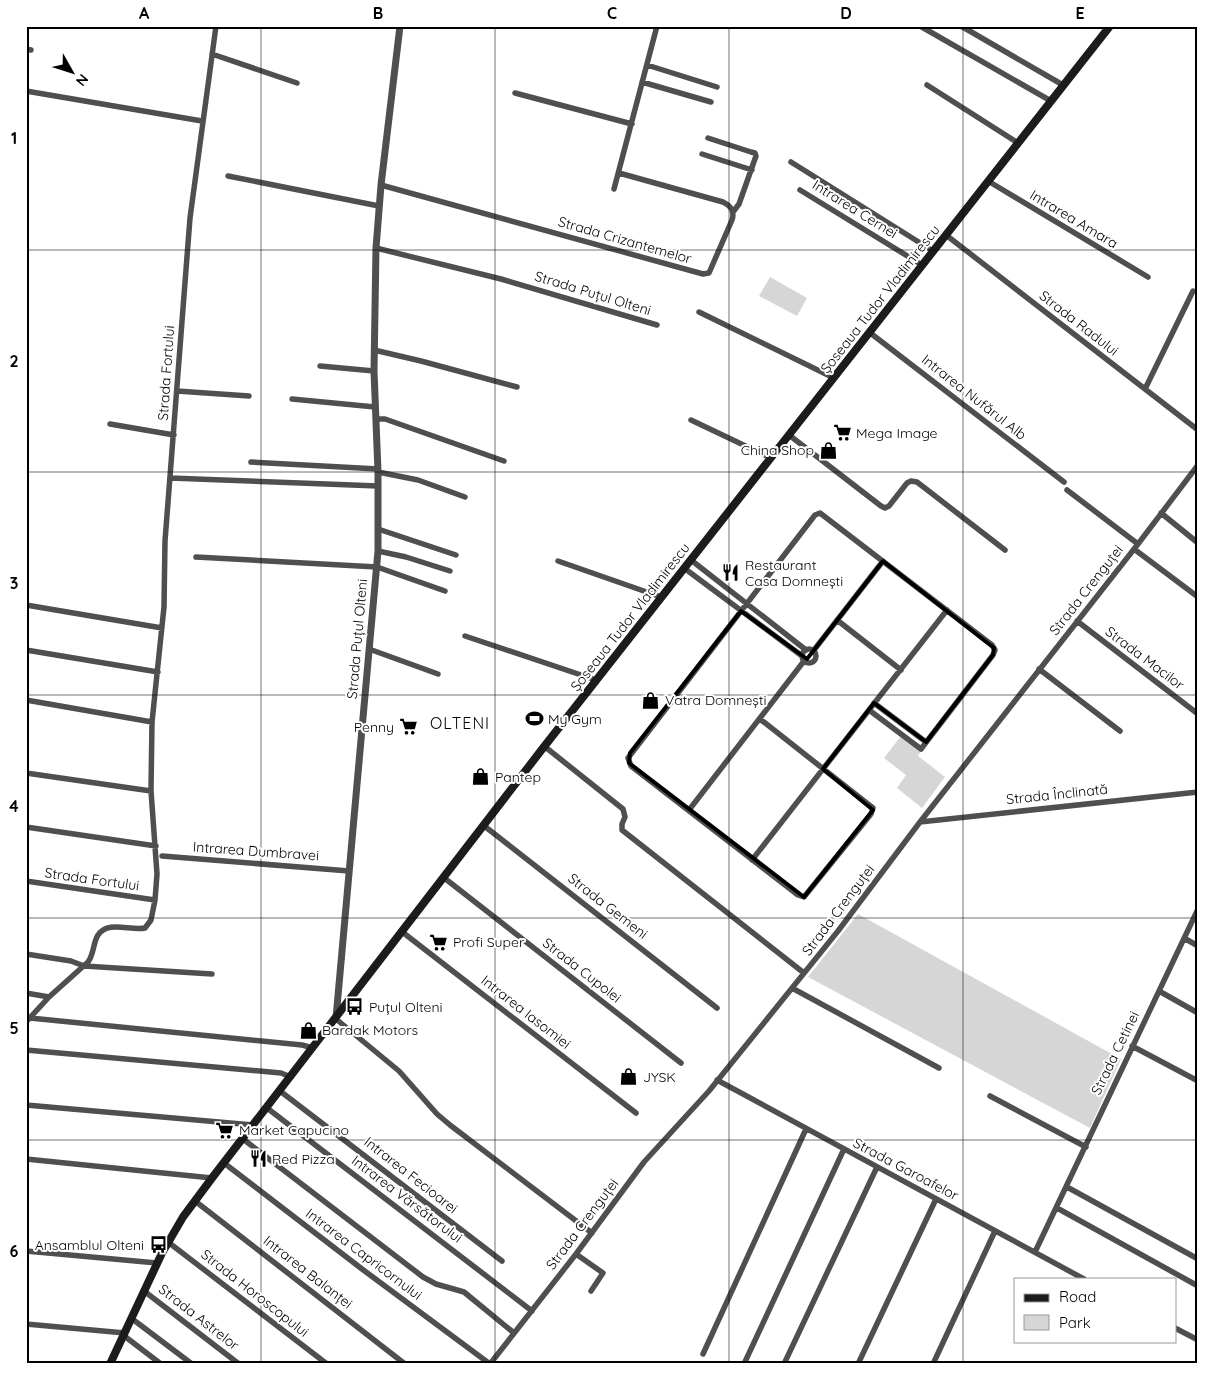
<svg xmlns="http://www.w3.org/2000/svg" width="1224" height="1390" viewBox="0 0 1224 1390" font-family="Quicksand,sans-serif">
<style>
.green{fill:#d6d6d6}
.lines{fill:none;stroke-linecap:round;stroke-linejoin:round}
.minor{stroke:#4f4f4f;stroke-width:5.5}
.tertiary{stroke:#4f4f4f;stroke-width:7}
.secondary{stroke:#1c1c1c;stroke-width:8}
.marked{fill:none;stroke:#000;stroke-width:4;stroke-linejoin:round}
.grid{fill:none;stroke:#000;stroke-width:1;stroke-opacity:0.55}
.labels{text-anchor:middle;dominant-baseline:central;stroke-width:4;stroke-linejoin:round;paint-order:stroke}
.street-label{font-size:14px;fill:#000;stroke:#fff}
.poi-label{font-size:14px;fill:#000;stroke:#fff;text-anchor:start}
.quarter-label{font-size:16px;letter-spacing:1px;fill:#000;stroke:#fff}
.neatline{fill:none;stroke:#000;stroke-width:2}
.grid-label{font-size:16px;text-anchor:middle;font-weight:bold;fill:#000}
</style>
<rect width="100%" height="100%" fill="#fff"/>
<path class="green" d="M770 277 807 298 797 316 759 296Z
M901 736 921 751 918 756 945 777 922 808 897 788 906 775 884 758Z
M858 914 1121 1059 1090 1128 808 977Z"/>
<g class="lines">
<path class="minor" d="M920 26 1051 101
M961 26 1063 85
M26 49 31 50
M212 54 297 83
M647 65 717 87
M642 82 711 102
M927 85 1018 143
M26 91 202 121
M515 93 632 124
M708 138 751 152 755 153 756 156 739 204 733 212
M702 154 752 170
M791 162 933 251
M228 176 379 206
M988 181 1148 277
M381 185 703 274 709 273 732 220C735 211 731 206 723 202L619 173
M614 189 657 26
M800 190 922 265
M946 235 1198 430
M376 248 501 279 657 325
M699 312 834 378
M869 332 1064 482
M374 350 421 361 517 387
M320 366 374 371
M1145 389 1193 291
M177 391 249 396
M292 399 375 407
M376 419H385L504 461
M691 420 771 458
M110 424 174 435
M789 435 881 506 885 508 889 506 907 483 911 481 917 482 1005 550
M251 462 378 469
M378 472 418 480 465 497
M170 478 378 486
M1067 490 1138 544
M1161 513 1198 543
M378 529 456 555
M1134 549 1198 597
M378 551 406 557 450 571
M196 557 377 567 445 591
M691 560 806 650
M558 561 661 597
M684 568 802 656
M26 605 162 628
M837 620 901 670
M1077 621 1198 714
M465 636 596 680
M802 656a7 7 0 1 1 14 0a7 7 0 1 1-14 0Z
M369 649 438 674
M26 650 158 672
M814 650 883 561
M1039 669 1120 731
M26 700 152 722
M874 703 926 742
M760 719 873 808 871 814 804 897 798 895 631 766 628 758 815 515 820 513 992 645 995 650 993 655 921 749 869 710
M544 746 623 809 625 817 622 824V830L804 973
M26 773 151 791
M689 810 804 661
M920 822 1198 792
M483 825 717 1008
M26 827 156 846
M162 856 349 871
M752 860 947 610
M443 877 681 1063
M26 881 155 900
M401 931 636 1113
M1184 938 1198 946
M26 954 71 961 84 966 212 974
M792 988 939 1068
M1159 991 1198 1013
M26 993 49 997
M30 1018 302 1045 313 1048
M336 1019 399 1071 437 1114 450 1125 592 1233
M26 1022 49 997 88 962C94 954 93 943 98 935 108 920 130 931 145 928L151 920 155 900 157 874 151 791 152 722 164 607 165 541 190 218 216 26
M1132 1046 1198 1081
M26 1050 281 1073 291 1077
M717 1080 1084 1279
M280 1091 502 1261
M990 1096 1086 1147
M26 1105 253 1125
M267 1108 532 1311
M243 1139 423 1277 436 1284 464 1292 514 1333
M26 1159 212 1178
M224 1163 362 1269 490 1364
M1067 1187 1198 1259
M195 1201 405 1364
M1057 1208 1198 1286
M168 1242 327 1364
M26 1251 157 1263
M1035 1252 1198 909
M576 1254 603 1273 591 1291
M144 1291 239 1364
M131 1318 192 1364
M26 1324 125 1333
M1175 1328 1198 1340
M123 1335 161 1364
M703 1354 806 1129
M490 1364 576 1254 644 1162 709 1091 838 931 920 822 1138 544 1198 465
M744 1364 844 1149
M784 1364 877 1167
M858 1364 936 1199
M933 1364 995 1231"/>
<path class="tertiary" d="M336 1018 378 551V472L374 371 376 248 381 185 400 26"/>
<path class="secondary" d="M110 1364 162 1253 183 1217 212 1178 543 748 1110 26"/>
</g>
<path class="marked" d="M883 561 994 648 993 655 926 742 874 703 823 769 873 810 804 897 629 763 630 753 741 611 807 659Z"/>
<path class="grid" d="M261 26V1364M495 26V1364M729 26V1364M963 26V1364M26 250H1198M26 472H1198M26 695H1198M26 918H1198M26 1140H1198"/>
<defs>
<symbol id="supermarket-bare" viewBox="-9 -9 18 18"><path d="M-6-5.5h2.5l.6 2H6L4.5 2H-2.5L-4.4-4H-6ZM-1.5 3.2a1.3 1.3 0 1 0 .1 0ZM3 3.2a1.3 1.3 0 1 0 .1 0Z" fill="#000" stroke="#fff" stroke-width="2.5" paint-order="stroke"/></symbol>
<symbol id="shop-bare" viewBox="-9 -9 18 18"><path d="M-5-2.5h2.3a2.7 3.5 0 0 1 5.4 0H5L5.5 6h-11ZM-1.5-2.5h3a1.5 2.3 0 0 0-3 0Z" fill="#000" stroke="#fff" stroke-width="2.5" paint-order="stroke"/></symbol>
<symbol id="restaurant-bare" viewBox="-9 -9 18 18"><path d="M-5-6h1v4h1v-4h1v4h1v-4h1v5L-1.5 .5V6h-2V.5L-5-1ZM5-6V6H3V1.5H1.5Q1.5-4 5-6Z" fill="#000" stroke="#fff" stroke-width="2.5" paint-order="stroke"/></symbol>
<symbol id="stadium-bare" viewBox="-9 -9 18 18"><path d="M0-5a6.5 5 0 1 0 0 10a6.5 5 0 1 0 0-10ZM-3.5-1.8h7v3.6h-7Z" fill="#000" stroke="#fff" stroke-width="2.5" paint-order="stroke"/></symbol>
<symbol id="bus-bare" viewBox="-9 -9 18 18"><path d="M-5-6H5V4H4V6H2V4H-2V6H-4V4H-5ZM-3.5-4V0h7V-4ZM-3.5 1.2v1.5H-2V1.2ZM2 1.2v1.5H3.5V1.2Z" fill="#000" stroke="#fff" stroke-width="2.5" paint-order="stroke"/></symbol>
</defs>
<g fill-rule="evenodd">
<use href="#supermarket-bare" x="830" y="420" width="25" height="25"/>
<use href="#shop-bare" x="816" y="438" width="25" height="25"/>
<use href="#restaurant-bare" x="718" y="560" width="25" height="25"/>
<use href="#shop-bare" x="638" y="688" width="25" height="25"/>
<use href="#stadium-bare" x="522" y="706" width="25" height="25"/>
<use href="#supermarket-bare" x="396" y="714" width="25" height="25"/>
<use href="#shop-bare" x="468" y="764" width="25" height="25"/>
<use href="#supermarket-bare" x="426" y="930" width="25" height="25"/>
<use href="#bus-bare" x="342" y="994" width="25" height="25"/>
<use href="#shop-bare" x="296" y="1018" width="25" height="25"/>
<use href="#shop-bare" x="616" y="1064" width="25" height="25"/>
<use href="#supermarket-bare" x="212" y="1118" width="25" height="25"/>
<use href="#restaurant-bare" x="246" y="1146" width="25" height="25"/>
<use href="#bus-bare" x="146" y="1232" width="25" height="25"/>
</g>
<g class="labels">
<g class="street-label">
<text transform="translate(855 209) rotate(32)">Intrarea Cernei</text>
<text transform="translate(1074 219) rotate(31)">Intrarea Amara</text>
<text transform="translate(625 240) rotate(16)">Strada Crizantemelor</text>
<text transform="translate(593 293) rotate(17)">Strada Puțul Olteni</text>
<text transform="translate(880 299) rotate(-52)">Șoseaua Tudor Vladimirescu</text>
<text transform="translate(1079 323) rotate(38)">Strada Radului</text>
<text transform="translate(166 373) rotate(-86)">Strada Fortului</text>
<text transform="translate(974 397) rotate(38)">Intrarea Nufărul Alb</text>
<text transform="translate(1086 590) rotate(-52)">Strada Crenguței</text>
<text transform="translate(630 617) rotate(-52)">Șoseaua Tudor Vladimirescu</text>
<text transform="translate(357 639) rotate(-85)">Strada Puțul Olteni</text>
<text transform="translate(1145 658) rotate(37)">Strada Macilor</text>
<text transform="translate(1057 794) rotate(-6)">Strada Înclinată</text>
<text transform="translate(256 851) rotate(4)">Intrarea Dumbravei</text>
<text transform="translate(92 879) rotate(8)">Strada Fortului</text>
<text transform="translate(608 906) rotate(38)">Strada Gemeni</text>
<text transform="translate(838 910) rotate(-53)">Strada Crenguței</text>
<text transform="translate(582 970) rotate(38)">Strada Cupolei</text>
<text transform="translate(526 1012) rotate(38)">Intrarea Iasomiei</text>
<text transform="translate(1115 1053) rotate(-64)">Strada Cetinei</text>
<text transform="translate(906 1169) rotate(28)">Strada Garoafelor</text>
<text transform="translate(411 1175) rotate(38)">Intrarea Fecioarei</text>
<text transform="translate(407 1199) rotate(37)">Intrarea Vărsătorului</text>
<text transform="translate(582 1224) rotate(-53)">Strada Crenguței</text>
<text transform="translate(364 1254) rotate(37)">Intrarea Capricornului</text>
<text transform="translate(308 1272) rotate(38)">Intrarea Balanței</text>
<text transform="translate(255 1293) rotate(38)">Strada Horoscopului</text>
<text transform="translate(199 1317) rotate(38)">Strada Astrelor</text>
</g>
<g class="poi-label">
<text x="856" y="433">Mega Image</text>
<text x="814" y="450" text-anchor="end">China Shop</text>
<text x="745" y="565">Restaurant<tspan x="745" dy="16">Casa Domnești</tspan></text>
<text x="665" y="700">Vatra Domnești</text>
<text x="548" y="719">My Gym</text>
<text x="394" y="727" text-anchor="end">Penny</text>
<text x="495" y="777">Pantep</text>
<text x="453" y="942">Profi Super</text>
<text x="369" y="1007">Puțul Olteni</text>
<text x="322" y="1030">Bardak Motors</text>
<text x="643" y="1077">JYSK</text>
<text x="239" y="1130">Market Capucino</text>
<text x="272" y="1159">Red Pizza</text>
<text x="144" y="1245" text-anchor="end">Ansamblul Olteni</text>
</g>
<g class="quarter-label">
<text x="460" y="723">OLTENI</text>
</g>
</g>
<rect width="1224" height="1390" fill="none" stroke="#ffffff" stroke-width="55"/>
<rect x="1014" y="1278" width="162" height="65" fill="#ffffff" stroke="#999999"/>
<rect x="1024" y="1294" width="25" height="8" fill="#1c1c1c" stroke="#999999"/>
<text x="1059" y="1302" font-size="15" fill="#000000">Road</text>
<rect x="1024" y="1315" width="25" height="15" fill="#d6d6d6" stroke="#999999"/>
<text x="1059" y="1328" font-size="15" fill="#000000">Park</text>
<g transform="translate(72 72) rotate(129)" stroke="#ffffff" stroke-width="4" paint-order="stroke">
<path d="M0-4L9 19L0 12L-9 19Z" fill="#000000"/>
<text y="-8" font-size="14" font-weight="bold" text-anchor="middle" fill="#000000">N</text>
</g>
<rect x="28" y="28" width="1168" height="1334" class="neatline"/>
<g class="grid-label">
<text x="144" y="19">A</text>
<text x="378" y="19">B</text>
<text x="612" y="19">C</text>
<text x="846" y="19">D</text>
<text x="1080" y="19">E</text>
<text x="14" y="144">1</text>
<text x="14" y="367">2</text>
<text x="14" y="589">3</text>
<text x="14" y="812">4</text>
<text x="14" y="1034">5</text>
<text x="14" y="1257">6</text>
</g>
</svg>
